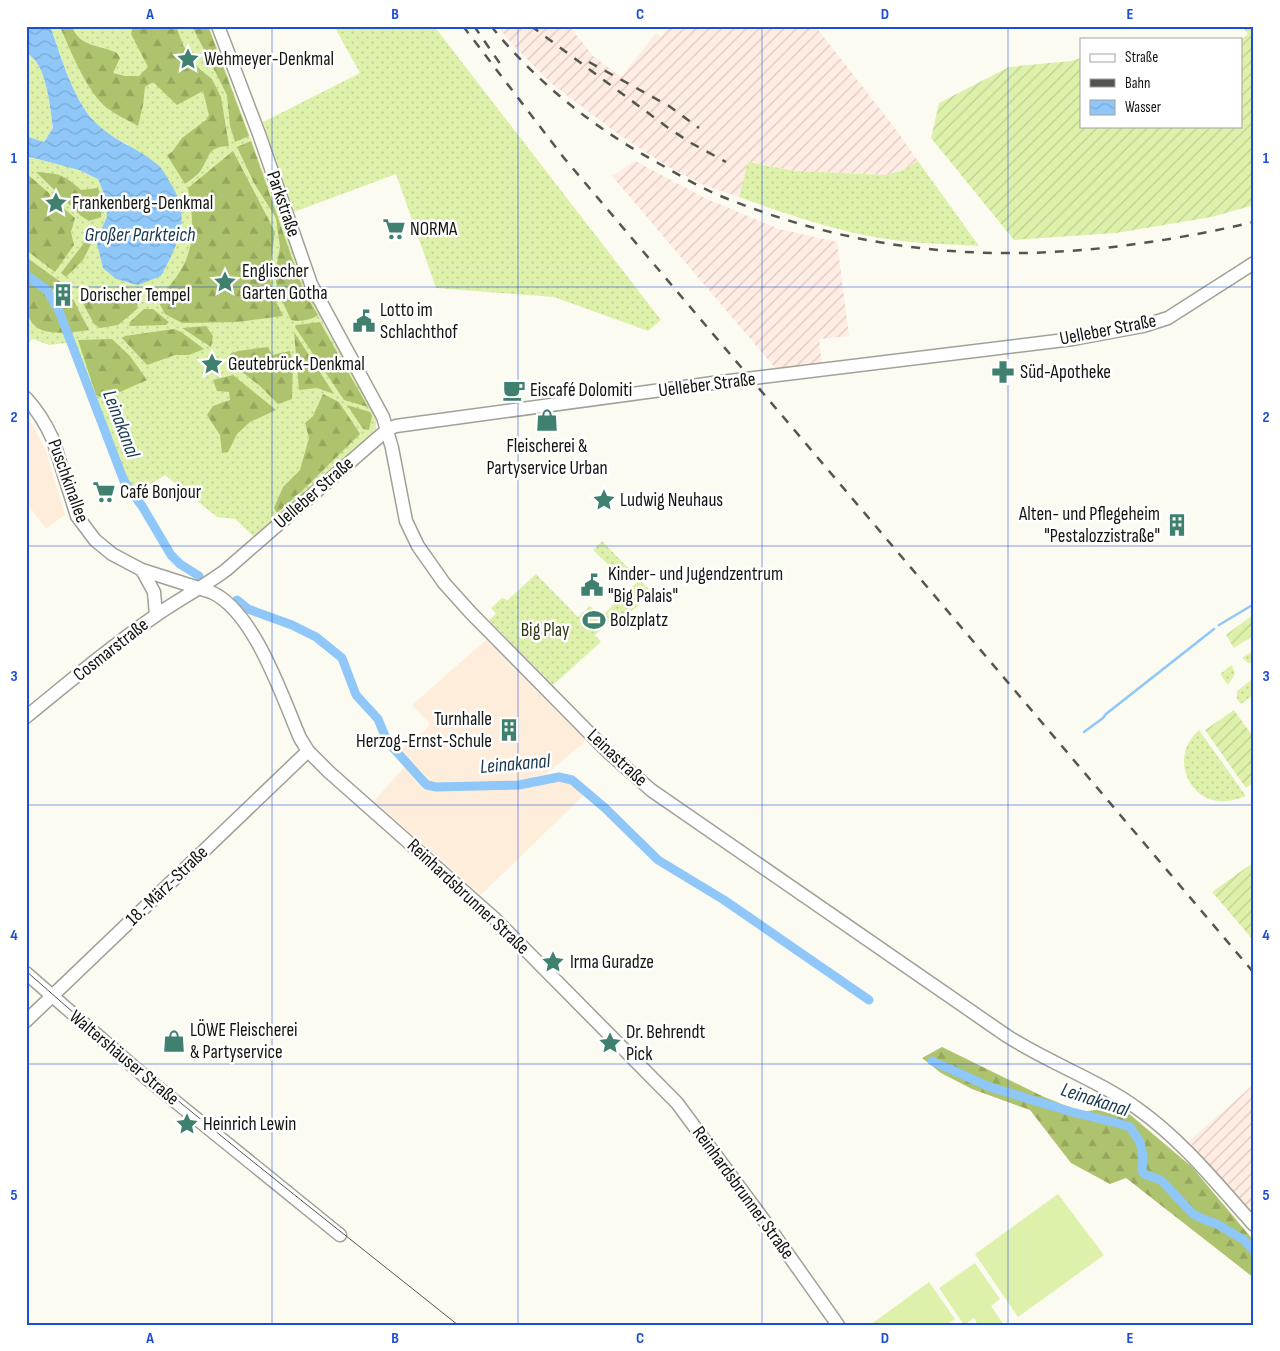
<svg xmlns="http://www.w3.org/2000/svg" width="1280" height="1351" viewBox="0 0 1280 1351" font-family="'Sofia Sans Condensed',sans-serif">
<style>
.industrial{fill:url(#industrial-furrows)}
.education{fill:#ffeddc}
.grass{fill:url(#grass-dots)}
.forest{fill:url(#forest-firs)}
.garden{fill:url(#garden-furrows)}
.pitch{fill:#def1ab}
.water{fill:url(#water-waves)}
.lines{fill:none;stroke-linecap:round;stroke-linejoin:round}
.stream{stroke:#8ec7f8;stroke-width:2.5}
.canal{stroke:#8ec7f8;stroke-width:9}
.secondary-casing{stroke:#a1a097;stroke-width:15}
.secondary{stroke:#fff;stroke-width:12}
.tram{stroke:#555550;stroke-width:1}
.rail{stroke:#555550;stroke-width:2.5;stroke-dasharray:9 9;stroke-linecap:butt}
.grid{fill:none;stroke:#1d4ed8;stroke-width:1;stroke-opacity:0.55}
.labels{text-anchor:middle;dominant-baseline:central;stroke-width:5;stroke-linejoin:round;paint-order:stroke}
.poi-label{font-size:19px;fill:#141411;stroke:#fff;text-anchor:start}
.street-label{font-size:19px;fill:#141411;stroke:#fff}
.park-label{font-size:19px;fill:#2e3712;stroke:#fff}
.water-label{font-size:20px;font-style:italic;fill:#183750;stroke:#fff}
.neatline{fill:none;stroke:#1d4ed8;stroke-width:2}
.grid-label{font-size:16px;text-anchor:middle;font-weight:bold;fill:#1d4ed8}
</style>
<defs>
<pattern id="industrial-furrows" width="10" height="10" patternUnits="userSpaceOnUse" patternTransform="scale(1.25)"><rect width="10" height="10" fill="#ffece3"/><path d="M-1 1l2-2M0 10L10 0M9 11l2-2" fill="none" stroke="#dacac2"/></pattern>
<pattern id="grass-dots" width="8" height="8" patternUnits="userSpaceOnUse" patternTransform="scale(1.25)"><rect width="8" height="8" fill="#def1ab"/><path d="M2 2h.1M6 6h.1" fill="none" stroke="#bece92" stroke-width="1.8" stroke-linecap="round"/></pattern>
<pattern id="forest-firs" width="22" height="20" patternUnits="userSpaceOnUse" patternTransform="scale(1.25)"><rect width="22" height="20" fill="#aec36d"/><path d="M5 1l3.5 6h-7zM16 11l3.5 6h-7z" fill="#95a75d"/></pattern>
<pattern id="garden-furrows" width="10" height="10" patternUnits="userSpaceOnUse" patternTransform="scale(1.25)"><rect width="10" height="10" fill="#def1ab"/><path d="M-1 1l2-2M0 10L10 0M9 11l2-2" fill="none" stroke="#bece92"/></pattern>
<pattern id="water-waves" width="16" height="10" patternUnits="userSpaceOnUse" patternTransform="scale(1.25)"><rect width="16" height="10" fill="#8ec7f8"/><path d="M0 5q4-4 8 0t8 0" fill="none" stroke="#7aaad4"/></pattern>
</defs>
<rect width="100%" height="100%" fill="#fcfbf2"/>
<path class="industrial" d="M497 26H569L593 56 621 77 656 33 661 37 670 26H677L682 30 690 26H815L891 123 918 161 905 169 887 175 795 171 748 162 739 197 704 185 667 166 618 134 552 84 513 45Z
M635 161 707 199 779 229 837 242 849 336 819 339 822 363 776 369 612 176Z
M1254 1084V1216L1189 1141Z"/>
<path class="education" d="M29 419 45 448 65 515 46 529 26 502V421Z
M486 640 586 741 545 775 547 778 556 776 574 780 588 791 481 895 374 801 408 763 398 751 425 730 430 724 412 705Z"/>
<path class="grass" d="M50 26H209L305 285 327 331 376 413V429L255 538 235 519 217 517 165 475 135 494 117 457 75 342 49 345 33 339 26 345V156L79 170 98 179 105 196 107 217 96 240 103 268 129 145C116 138 103 132 94 121 71 94 62 58 50 26Z
M334 26H434L661 320 648 331 554 297 436 288 396 174 294 212 263 122 360 73Z
M26 53C47 62 50 108 53 128L44 142 26 136Z
M918 161 979 246C941 244 901 243 864 235 821 226 781 212 739 197L748 162 795 171 887 175 905 169Z
M602 541 634 574 626 582 593 550Z
M536 574 578 617 590 606 601 617 639 580 652 592 615 627 609 622 595 635 601 642 553 685 489 620 496 614 491 608 502 598 508 600Z
M1254 650V663H1248L1242 658Z
M1232 665 1235 674 1228 685 1220 674Z
M1254 678V701L1251 697 1241 704 1237 699V691Z
M1199 730 1246 796C1238 799 1229 802 1220 801 1195 800 1178 773 1186 749 1188 742 1193 736 1199 730Z"/>
<path class="forest" d="M60 26H72C78 47 101 45 117 53L120 58 113 73 125 76H139L148 67 131 34 133 26H176L183 45 197 67 212 79 221 97 229 146C207 147 211 155 201 170 197 176 190 180 185 184L167 155 172 152 182 138 206 120 209 115 203 91 177 105 153 82 145 87 143 105 138 126C128 120 116 115 107 108 88 94 69 48 60 26Z
M192 26H208L249 136 235 142 230 126 227 95Z
M251 141 304 292 318 315C312 320 298 322 291 320L279 294 276 282V268L280 247 276 218 254 183 237 147Z
M233 151 275 232 269 275 274 297 283 316 238 322 182 323 165 314 157 299C194 264 197 236 188 188Z
M36 172C61 174 63 174 81 190L98 188 103 199 101 217 89 221 81 216Z
M26 173 49 193 53 205H60L75 218 71 232 74 245 55 272 26 250Z
M94 238 83 260 66 277 61 273 84 243Z
M26 257 62 283 52 291 60 304 73 299 89 330C16 342 26 315 26 257Z
M93 290 138 301 137 309 118 325 100 328 94 324 79 296Z
M144 309H153L169 322 166 325 129 326 130 322Z
M320 322 368 407 344 400 295 327 296 325Z
M206 326 213 336 211 347 182 328Z
M174 329 181 332 204 349 189 355H175L147 365 122 338 125 336Z
M294 332 334 394 317 388 299 390Z
M112 339 130 356 147 380 104 399 96 395 78 340Z
M268 347 272 355 290 351 293 364 292 399 278 404 260 386 228 361 230 354 238 351Z
M233 375 276 410 250 422 237 434 228 452 222 453 220 435 207 415 213 406 230 400 229 392 217 391 213 380Z
M323 394 339 402 360 434 303 490 277 513 274 508 283 487 300 470 309 438 305 423 313 416Z
M347 405 370 412 372 416 369 430 363 429Z
M942 1047 1042 1096 1081 1112 1109 1108 1127 1112 1192 1167 1254 1241V1278L1126 1178 1110 1184 1071 1163 1030 1110 972 1089 941 1073 922 1058Z"/>
<path class="garden" d="M1242 26H1254V205L1212 217 1116 233 1014 240 931 138 939 103 1009 67 1071 61 1081 58V126H1241V40L1248 34Z
M1254 614V635L1234 648 1226 635Z
M1234 710 1254 738V782L1246 788 1205 730Z
M1254 862V941L1212 892Z"/>
<path class="pitch" d="M591 609 605 622 596 632 582 618Z
M1058 1194 1104 1255 1018 1317 975 1254Z
M975 1263 1000 1299 991 1306 1004 1325H978L974 1318 964 1325 939 1288Z
M929 1282 955 1319 946 1325H870Z"/>
<path class="water" d="M26 26H50C61 56 73 100 95 122 113 141 139 148 158 165 164 170 167 178 171 184 192 218 178 244 161 276L138 285 116 279 103 268 96 240 107 217 105 196 98 179 79 170 26 156V136L44 142 53 128C50 108 47 62 26 53Z"/>
<g class="lines">
<path class="stream" d="M1219 625 1254 604
M1084 732 1103 718 1106 714 1214 629"/>
<path class="canal" d="M26 275 47 290 59 311 124 481 142 506 171 555 180 564 199 576
M237 600 248 609 292 625 316 637 342 658 356 695 378 719 387 741 422 780 427 785 436 787 519 785 559 777 572 780 605 808 658 860 724 900 869 1000
M932 1061 990 1087 1072 1112 1117 1123 1130 1127 1140 1142 1143 1156 1142 1170 1144 1174 1161 1180 1193 1214 1203 1219 1217 1224 1244 1240 1254 1251"/>
<defs>
<path id="secondary" d="M218 26 259 134 311 284 383 417 392 448 406 521 418 546 444 583 471 613 608 752 651 790 1007 1036C1049 1063 1098 1080 1138 1109 1183 1141 1217 1184 1254 1225
M26 398C38 411 46 424 53 440L77 516 95 540 112 554 142 570 211 592C254 611 282 696 300 738L308 751 329 772 494 918 677 1103 763 1219 838 1325
M142 570 154 592 156 615
M26 717C69 682 110 647 155 616 178 600 203 587 226 570L388 429 396 426 713 383 1073 339 1143 326 1168 318 1254 263
M26 973 150 1081 340 1235
M26 1021 308 751"/>
</defs>
<use href="#secondary" class="secondary-casing"/>
<use href="#secondary" class="secondary"/>
<path class="tram" d="M26 971C165 1095 313 1209 458 1325"/>
<path class="rail" d="M463 26 564 158 1254 973
M474 26 503 68
M491 26C537 83 594 128 658 163 681 176 704 190 728 199 905 270 1072 264 1254 222
M531 26 667 127 691 143 726 162
M589 62 669 106 699 128"/>
</g>
<path class="grid" d="M272 26V1325M518 26V1325M762 26V1325M1008 26V1325M26 287H1254M26 546H1254M26 805H1254M26 1064H1254"/>
<defs>
<symbol id="sight-bare" viewBox="-9 -9 18 18"><path d="M0-6L1.8-2.2L6-1.7L2.9 1.2L3.7 5.4L0 3.3L-3.7 5.4L-2.9 1.2L-6-1.7L-1.8-2.2Z" fill="#40806f" stroke="#fff" stroke-width="2.5" paint-order="stroke"/></symbol>
<symbol id="supermarket-bare" viewBox="-9 -9 18 18"><path d="M-6-5.5h2.5l.6 2H6L4.5 2H-2.5L-4.4-4H-6ZM-1.5 3.2a1.3 1.3 0 1 0 .1 0ZM3 3.2a1.3 1.3 0 1 0 .1 0Z" fill="#40806f" stroke="#fff" stroke-width="2.5" paint-order="stroke"/></symbol>
<symbol id="building-bare" viewBox="-9 -9 18 18"><path d="M-4-6H4V6H1V3H-1V6H-4ZM-2.5-4.3h1.7v1.8h-1.7ZM.8-4.3h1.7v1.8H.8ZM-2.5-1h1.7V.8h-1.7ZM.8-1h1.7V.8H.8Z" fill="#40806f" stroke="#fff" stroke-width="2.5" paint-order="stroke"/></symbol>
<symbol id="civic-bare" viewBox="-9 -9 18 18"><path d="M-.6-6.5H3V-4.5H.6V-3L4-1V1h2V6H-6V1h2V-1L-.6-3ZM-1.2 2.5V6h2.4V2.5Z" fill="#40806f" stroke="#fff" stroke-width="2.5" paint-order="stroke"/></symbol>
<symbol id="pharmacy-bare" viewBox="-9 -9 18 18"><path d="M-2-6h4v4h4v4h-4v4h-4v-4h-4v-4h4Z" fill="#40806f" stroke="#fff" stroke-width="2.5" paint-order="stroke"/></symbol>
<symbol id="cafe-bare" viewBox="-9 -9 18 18"><path d="M-5.5-4.5H6V0H3Q3 3.5 0 3.5H-2.5Q-5.5 3.5-5.5 0ZM3-3.2v2h1.7v-2ZM-6 4.5H4V6H-6Z" fill="#40806f" stroke="#fff" stroke-width="2.5" paint-order="stroke"/></symbol>
<symbol id="shop-bare" viewBox="-9 -9 18 18"><path d="M-5-2.5h2.3a2.7 3.5 0 0 1 5.4 0H5L5.5 6h-11ZM-1.5-2.5h3a1.5 2.3 0 0 0-3 0Z" fill="#40806f" stroke="#fff" stroke-width="2.5" paint-order="stroke"/></symbol>
<symbol id="stadium-bare" viewBox="-9 -9 18 18"><path d="M0-5a6.5 5 0 1 0 0 10a6.5 5 0 1 0 0-10ZM-3.5-1.8h7v3.6h-7Z" fill="#40806f" stroke="#fff" stroke-width="2.5" paint-order="stroke"/></symbol>
</defs>
<g fill-rule="evenodd">
<use href="#sight-bare" x="172" y="43" width="32" height="32"/>
<use href="#sight-bare" x="40" y="187" width="32" height="32"/>
<use href="#supermarket-bare" x="378" y="213" width="32" height="32"/>
<use href="#sight-bare" x="209" y="266" width="32" height="32"/>
<use href="#building-bare" x="47" y="279" width="32" height="32"/>
<use href="#civic-bare" x="348" y="305" width="32" height="32"/>
<use href="#sight-bare" x="196" y="348" width="32" height="32"/>
<use href="#pharmacy-bare" x="987" y="356" width="32" height="32"/>
<use href="#cafe-bare" x="498" y="374" width="32" height="32"/>
<use href="#shop-bare" x="531" y="404" width="32" height="32"/>
<use href="#supermarket-bare" x="88" y="476" width="32" height="32"/>
<use href="#sight-bare" x="588" y="484" width="32" height="32"/>
<use href="#building-bare" x="1161" y="509" width="32" height="32"/>
<use href="#civic-bare" x="576" y="569" width="32" height="32"/>
<use href="#stadium-bare" x="578" y="604" width="32" height="32"/>
<use href="#building-bare" x="493" y="714" width="32" height="32"/>
<use href="#sight-bare" x="537" y="946" width="32" height="32"/>
<use href="#shop-bare" x="158" y="1025" width="32" height="32"/>
<use href="#sight-bare" x="594" y="1027" width="32" height="32"/>
<use href="#sight-bare" x="171" y="1108" width="32" height="32"/>
</g>
<g class="labels">
<g class="poi-label">
<text x="204" y="59">Wehmeyer-Denkmal</text>
<text x="72" y="203">Frankenberg-Denkmal</text>
<text x="410" y="229">NORMA</text>
<text x="242" y="271">Englischer<tspan x="242" dy="22">Garten Gotha</tspan></text>
<text x="80" y="295">Dorischer Tempel</text>
<text x="380" y="310">Lotto im<tspan x="380" dy="22">Schlachthof</tspan></text>
<text x="228" y="364">Geutebrück-Denkmal</text>
<text x="1020" y="372">Süd-Apotheke</text>
<text x="530" y="390">Eiscafé Dolomiti</text>
<text x="547" y="446" text-anchor="middle">Fleischerei &amp;<tspan x="547" dy="22">Partyservice Urban</tspan></text>
<text x="120" y="492">Café Bonjour</text>
<text x="620" y="500">Ludwig Neuhaus</text>
<text x="1160" y="514" text-anchor="end">Alten- und Pflegeheim<tspan x="1160" dy="22">"Pestalozzistraße"</tspan></text>
<text x="608" y="574">Kinder- und Jugendzentrum<tspan x="608" dy="22">"Big Palais"</tspan></text>
<text x="610" y="620">Bolzplatz</text>
<text x="492" y="719" text-anchor="end">Turnhalle<tspan x="492" dy="22">Herzog-Ernst-Schule</tspan></text>
<text x="570" y="962">Irma Guradze</text>
<text x="190" y="1030">LÖWE Fleischerei<tspan x="190" dy="22">&amp; Partyservice</tspan></text>
<text x="626" y="1032">Dr. Behrendt<tspan x="626" dy="22">Pick</tspan></text>
<text x="203" y="1124">Heinrich Lewin</text>
</g>
<g class="street-label">
<text transform="translate(283 204) rotate(71)">Parkstraße</text>
<text transform="translate(1108 330) rotate(-11)">Uelleber Straße</text>
<text transform="translate(707 385) rotate(-7)">Uelleber Straße</text>
<text transform="translate(68 481) rotate(70)">Puschkinallee</text>
<text transform="translate(314 493) rotate(-41)">Uelleber Straße</text>
<text transform="translate(111 650) rotate(-38)">Cosmarstraße</text>
<text transform="translate(617 758) rotate(43)">Leinastraße</text>
<text transform="translate(167 886) rotate(-44)">18.-März-Straße</text>
<text transform="translate(468 897) rotate(43)">Reinhardsbrunner Straße</text>
<text transform="translate(124 1058) rotate(40)">Waltershäuser Straße</text>
<text transform="translate(743 1193) rotate(54)">Reinhardsbrunner Straße</text>
</g>
<g class="park-label">
<text x="545" y="630">Big Play</text>
</g>
<g class="water-label">
<text x="140" y="235">Großer Parkteich</text>
<text transform="translate(121 424) rotate(69)">Leinakanal</text>
<text transform="translate(515 764) rotate(-5)">Leinakanal</text>
<text transform="translate(1095 1100) rotate(18)">Leinakanal</text>
</g>
</g>
<rect width="1280" height="1351" fill="none" stroke="#ffffff" stroke-width="55"/>
<rect x="1080" y="38" width="162" height="90" fill="#ffffff" stroke="#a1a1a0"/>
<rect x="1090" y="54" width="25" height="8" fill="#ffffff" stroke="#a1a1a0"/>
<text x="1125" y="62" font-size="15" fill="#141411">Straße</text>
<rect x="1090" y="79" width="25" height="8" fill="#555550" stroke="#a1a1a0"/>
<text x="1125" y="88" font-size="15" fill="#141411">Bahn</text>
<rect x="1090" y="100" width="25" height="15" fill="url(#water-waves)" stroke="#a1a1a0"/>
<text x="1125" y="112" font-size="15" fill="#141411">Wasser</text>
<rect x="28" y="28" width="1224" height="1296" class="neatline"/>
<g class="grid-label">
<text x="150" y="19">A</text>
<text x="395" y="19">B</text>
<text x="640" y="19">C</text>
<text x="885" y="19">D</text>
<text x="1130" y="19">E</text>
<text x="14" y="163">1</text>
<text x="1266" y="163">1</text>
<text x="14" y="422">2</text>
<text x="1266" y="422">2</text>
<text x="14" y="681">3</text>
<text x="1266" y="681">3</text>
<text x="14" y="940">4</text>
<text x="1266" y="940">4</text>
<text x="14" y="1200">5</text>
<text x="1266" y="1200">5</text>
<text x="150" y="1343">A</text>
<text x="395" y="1343">B</text>
<text x="640" y="1343">C</text>
<text x="885" y="1343">D</text>
<text x="1130" y="1343">E</text>
</g>
</svg>
